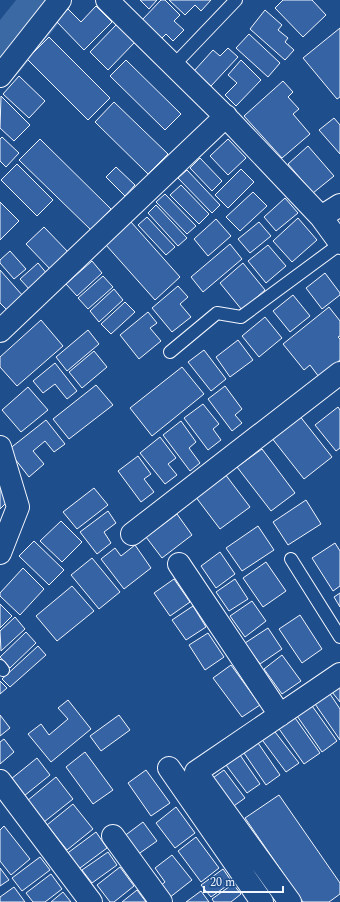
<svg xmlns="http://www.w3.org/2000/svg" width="340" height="902" viewBox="0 0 340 902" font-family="Spectral,serif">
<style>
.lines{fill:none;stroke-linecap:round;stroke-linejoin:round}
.river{stroke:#3b69a3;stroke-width:48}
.building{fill:#3563a3;stroke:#f2f6ff}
.lane-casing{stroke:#f2f6ff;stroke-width:14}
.street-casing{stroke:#f2f6ff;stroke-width:24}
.lane{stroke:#1f4e8c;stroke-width:12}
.street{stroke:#1f4e8c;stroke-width:22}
</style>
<rect width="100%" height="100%" fill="#1f4e8c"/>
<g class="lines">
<path class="river" d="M0 58 47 0"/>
</g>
<path class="building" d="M140 0H157L149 9Z
M161 0H165L180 15 174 21 184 30 173 41 166 34 161 39 142 20Z
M169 0H211L201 11 195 5 185 15Z
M283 0H312L326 15 303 37 275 8Z
M96 6 112 22 84 50 56 21 68 9 81 22Z
M265 10 282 25 278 30 288 38 285 42 294 50 285 60 250 29Z
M117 24 135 42 108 70 90 52Z
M340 28V97L337 99 303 58Z
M249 34 280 63 268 77 236 48Z
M49 37 110 98 88 120 27 59Z
M228 48 238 57 211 86 194 71 213 50 220 56Z
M126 60 181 114 165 130 110 76Z
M241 60 261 80 236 106 225 95 237 83 228 75Z
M19 76 45 101 29 118 3 94Z
M283 81 293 92 288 97 299 109 293 114 310 134 282 158 244 116Z
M1 96 30 125 14 141 0 128Z
M114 102 168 154 148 174 95 122Z
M334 118 340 125V154L319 130Z
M2 137 19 153 6 167 0 161V139Z
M40 139 111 209 91 230 19 160Z
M228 139 246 158 228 175 210 156Z
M308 146 334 176 313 193 288 164Z
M200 158 222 181 212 191 190 168Z
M17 164 53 200 37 216 1 180Z
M116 167 135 185 125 196 106 177Z
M241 169 254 182 228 208 215 195Z
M187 170 220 205 212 213 178 178Z
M181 185 209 214 199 224 170 195Z
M253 192 267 206 240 231 226 217Z
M165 194 196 226 187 234 156 202Z
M285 198 298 213 276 231 264 217Z
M0 202 19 221 0 240Z
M156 205 187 238 178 246 148 213Z
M147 217 175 247 166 255 138 225Z
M298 218 317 240 292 262 273 241Z
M216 219 231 236 208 256 194 239Z
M131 222 180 277 155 300 106 245Z
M259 222 271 236 250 253 238 239Z
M44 227 69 253 51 270 26 244Z
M230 244 242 259 203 292 191 277Z
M268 245 286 266 266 283 248 261Z
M10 251 26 269 14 279 0 263V260Z
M92 261 102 273 77 296 66 284Z
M38 263 48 275 30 290 20 279Z
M243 263 265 290 242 310 220 283Z
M0 270 23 296 7 310 0 303Z
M325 273 340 293V295L322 309 306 288Z
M103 276 113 287 88 309 78 298Z
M178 286 188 297 180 304 191 317 172 332 152 308Z
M114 289 123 300 99 322 90 311Z
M293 295 310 316 290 332 273 311Z
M125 302 135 312 111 334 101 324Z
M329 307 340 321V336L338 337 340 339V360L319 377 310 365 304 370 283 344Z
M148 312 157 323 150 328 161 341 139 359 120 335Z
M265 317 282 338 259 357 242 336Z
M41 320 63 346 17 386 0 367V357Z
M88 330 99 344 67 371 56 357Z
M238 340 253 360 230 377 216 357Z
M204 350 226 379 211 391 188 362Z
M94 351 107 367 82 388 69 372Z
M55 363 77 391 67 399 55 384 43 393 33 381Z
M182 367 204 394 152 436 130 408Z
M96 385 113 405 69 439 53 419Z
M225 386 242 409 235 415 242 423 232 431 208 399Z
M28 387 48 410 21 432 2 410Z
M203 404 219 424 213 429 221 440 208 450 184 418Z
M338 407 340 410V448L336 451 315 425Z
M299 415 332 457 304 479 271 437Z
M46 420 65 444 54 452 45 441 33 451 44 464 29 477 8 450Z
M181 421 196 442 189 448 200 463 190 471 163 435Z
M160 437 176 458 168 464 177 475 165 484 140 453Z
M262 449 295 493 271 511 237 467Z
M138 456 151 474 144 479 154 492 141 502 118 471Z
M225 474 250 507 220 529 195 496Z
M2 484 7 502 0 509V485Z
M94 488 108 505 77 529 63 512Z
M306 500 321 524 288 545 273 522Z
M108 511 116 523 104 532 111 543 97 554 80 532Z
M177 514 192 535 162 558 146 537Z
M61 521 82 542 62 562 40 541Z
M258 526 274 550 242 571 226 548Z
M34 541 64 570 49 585 19 556Z
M335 543 340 551V586L333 591 312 558Z
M135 545 151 568 124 589 101 559 115 548 121 556Z
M220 552 235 574 216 588 201 566Z
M92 558 120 592 99 609 71 575Z
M266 562 286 591 263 607 243 578Z
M23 568 44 589 20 615 0 596V593Z
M174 579 190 602 170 616 154 593Z
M235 579 248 599 229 611 216 592Z
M72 586 94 611 57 641 36 616Z
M340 593V607L334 597Z
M252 601 266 621 245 637 230 616Z
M0 604 12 616 0 628Z
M193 606 206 627 186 640 172 620Z
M300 615 322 649 302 663 279 629Z
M15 617 25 629 1 651 0 631Z
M268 628 282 649 260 664 245 643Z
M26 632 36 643 10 668 0 657Z
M208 633 224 657 205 670 189 645Z
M38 646 46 655 10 687 2 679Z
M282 655 301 681 282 694 264 669Z
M231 665 260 705 242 717 213 678Z
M0 681 7 688 0 694Z
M340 686V702L332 692Z
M328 691 340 709V740L313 701Z
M68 700 91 729 51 762 28 734 41 724 49 735 68 719 58 708Z
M310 703 337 741 322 752 295 713Z
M0 715 10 728 0 736Z
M119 715 130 730 101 751 90 736Z
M293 715 320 753 304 764 277 726Z
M272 728 299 763 286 772 260 737Z
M4 739 14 752 0 764V742Z
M256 740 280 775 266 785 242 750Z
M85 752 113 790 93 804 66 767Z
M240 755 260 784 247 793 226 765Z
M37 758 50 775 24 796 11 779Z
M146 770 170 803 151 816 128 783Z
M224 770 245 798 231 808 210 780Z
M56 777 73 799 44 822 27 801Z
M279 795 340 883V894L329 902H303L245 818Z
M73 804 93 829 67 850 47 825Z
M176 807 195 833 175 848 156 823Z
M143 822 157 841 137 855 123 837Z
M4 826 30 859 11 875 0 861V830Z
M96 832 107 848 76 871 65 855Z
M196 837 219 868 201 882 178 851Z
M108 852 117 865 92 883 82 870Z
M172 855 192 880 169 898 160 886 165 882 155 868Z
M40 857 50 870 22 891 12 878Z
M120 867 134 886 114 902H110L97 885Z
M0 868 9 880 0 886Z
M223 869 232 882 211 897 201 885Z
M51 874 62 889 45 902H33L26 893Z
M233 884 241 894 231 902H214L212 899Z
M14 887 25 902H0V897Z
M137 890 146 902H122Z
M201 891 209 902H186Z
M63 892 71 902H51Z"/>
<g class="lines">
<defs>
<path id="lane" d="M173 66 236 0
M170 352 217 313 241 317 340 244
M291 559 340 637
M0 666 3 670"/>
<path id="street" d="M107 0 230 121 321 217 340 243
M0 76 60 0
M321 217 340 205
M0 331 226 116
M0 447 18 507 0 553
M132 534 340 373
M179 564 280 715
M169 768 262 902
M0 781 91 902
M113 836 161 902
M290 902 196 772 340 674"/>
</defs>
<use href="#lane" class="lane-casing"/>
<use href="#street" class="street-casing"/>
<use href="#lane" class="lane"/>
<use href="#street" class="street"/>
</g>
<path d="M204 886v6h79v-6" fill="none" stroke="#f2f6ff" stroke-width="2"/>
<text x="210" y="886" font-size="12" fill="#f2f6ff" stroke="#1f4e8c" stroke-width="3" paint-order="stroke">20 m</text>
</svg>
